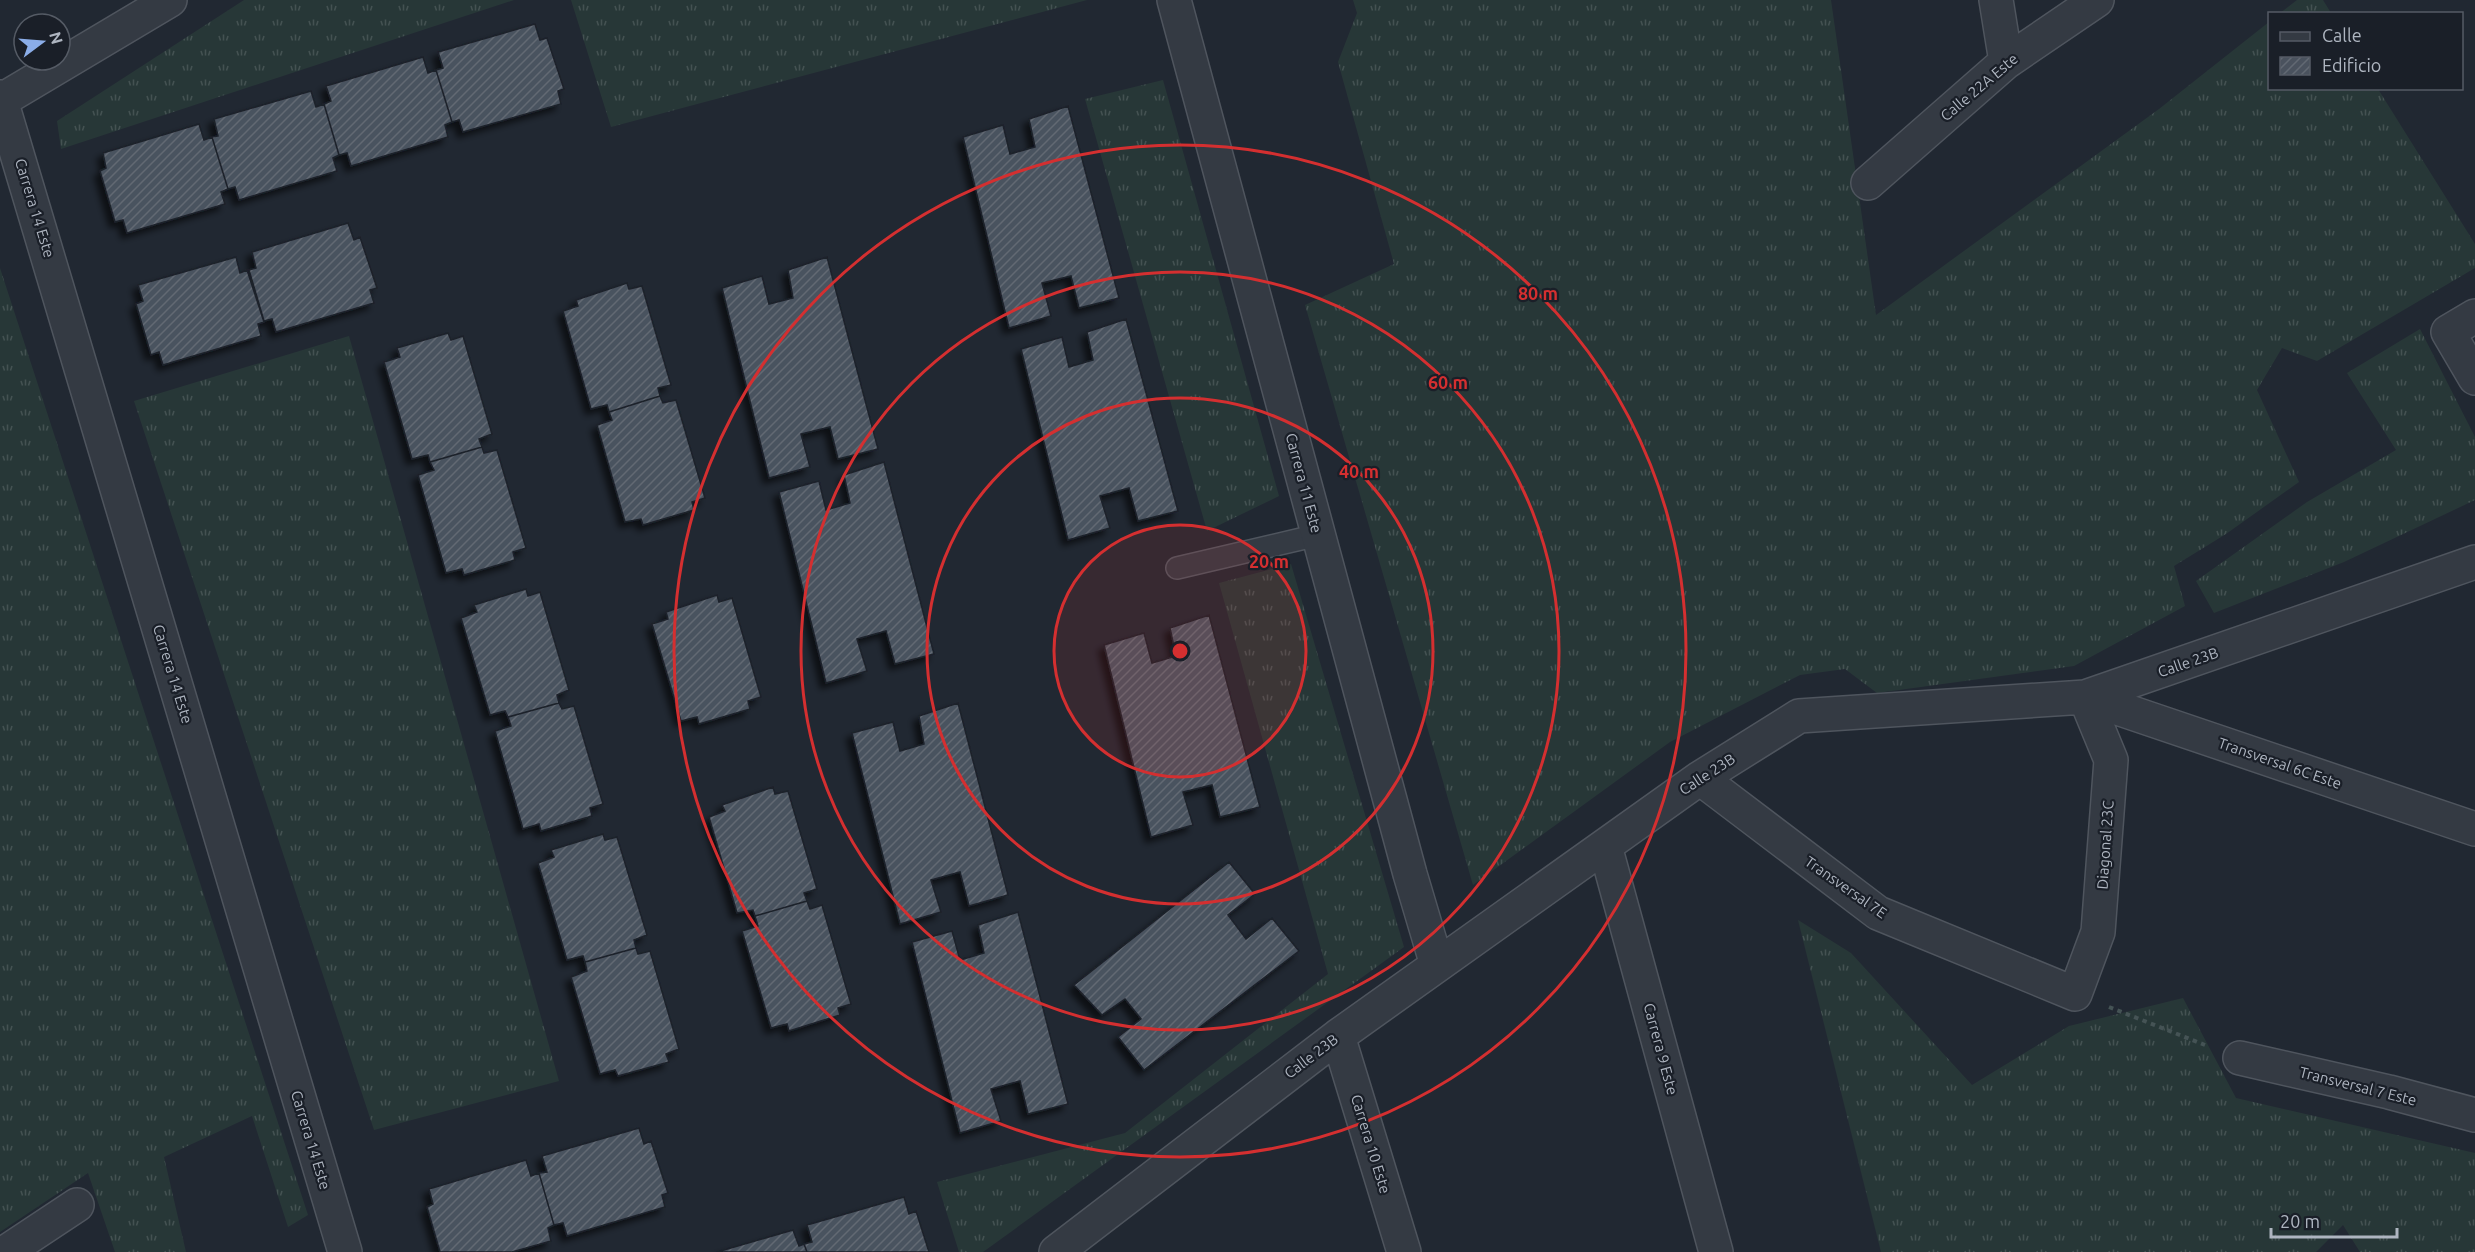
<svg xmlns="http://www.w3.org/2000/svg" width="2475" height="1252" viewBox="0 0 2475 1252" font-family="Ubuntu,sans-serif">
<style>
.grass{fill:url(#grass-tufts)}
.building{fill:url(#building-hatch);stroke:#1c212a;stroke-width:1.5;filter:url(#shadow)}
.lines{fill:none;stroke-linecap:round;stroke-linejoin:round}
.service-casing{stroke:#4f555e;stroke-width:24}
.minor-casing{stroke:#4f555e;stroke-width:36}
.path{stroke:#455355;stroke-width:4;stroke-dasharray:4.5 4.5;stroke-linecap:butt}
.service{stroke:#343a43;stroke-width:21}
.minor{stroke:#343a43;stroke-width:33}
.ring{fill:none;stroke:#d42f30;stroke-width:3}
.labels{text-anchor:middle;dominant-baseline:central;stroke-width:4.5;stroke-linejoin:round;paint-order:stroke}
.street-label{font-size:15px;fill:#aeb5c0;stroke:#1a1f28}
.centre{fill:#d42f30;stroke:#1a1f28;stroke-width:3}
.ring-label{font-size:18px;text-anchor:middle;font-weight:bold;fill:#d42f30;stroke:#1a1f28;stroke-width:4.5;stroke-linejoin:round;paint-order:stroke}
</style>
<defs>
<pattern id="grass-tufts" width="24" height="20" patternUnits="userSpaceOnUse" patternTransform="scale(1.5)"><rect width="24" height="20" fill="#273737"/><path d="M3 7l-1-3M5 7V3M7 7l1-3M15 17l-1-3M17 17v-4M19 17l1-3" fill="none" stroke="#445252"/></pattern>
<pattern id="building-hatch" width="6" height="6" patternUnits="userSpaceOnUse" patternTransform="scale(1.5)"><rect width="6" height="6" fill="#4a525e"/><path d="M-1 1l2-2M0 6l6-6M5 7l2-2" fill="none" stroke="#626973"/></pattern>
<filter id="shadow"><feDropShadow dx="-5.5" dy="5.5" stdDeviation="3" flood-color="#0009"/></filter>
</defs>
<rect width="100%" height="100%" fill="#212832"/>
<path class="grass" d="M244 0H514L61 149 57 121Z
M571 0H1087L611 127Z
M1353 0H1831L1876 315 2159 109 2269 22 2270 88 2378 89 2475 244V268L2317 361 2282 348 2257 390 2299 482 2226 534 2174 566 2185 606 2074 666 1877 693 1845 669 1800 675 1670 742 1473 885 1305 305 1394 264 1338 62 1357 13Z
M2297 0H2323L2331 13H2280Z
M1163 80 1279 496 1207 531 1085 99Z
M0 268 308 1215 288 1227 252 1116 164 1157 186 1252H115L88 1173 0 1232Z
M2420 329 2475 437V500L2344 562 2214 613 2196 581 2307 502 2396 450 2347 373Z
M349 336 559 1081 374 1130 134 401Z
M1291 564 1404 947 983 1252H959L937 1182 1125 1133 1328 974 1219 583Z
M1798 920 1851 953 1972 1085 2069 1026 2183 998 2236 1098 2475 1153V1252H2360L2343 1225 2316 1252H1881Z"/>
<path class="building" d="M535 24 540 40 547 38 564 89 558 91 561 104 463 132 459 120 452 122 436 70 443 68 438 52Z
M423 57 428 73 436 70 452 122 445 125 448 137 351 166 347 153 339 155 324 104 331 101 326 86Z
M311 91 316 107 324 104 339 155 333 158 337 171 239 200 235 187 228 189 212 137 218 136 214 119Z
M1068 106 1119 298 1079 308 1071 276 1042 283 1051 316 1009 328 963 137 1003 125 1010 154 1035 147 1029 119Z
M199 124 204 140 212 137 228 189 221 192 225 204 127 233 123 220 115 222 100 171 106 168 103 153Z
M348 223 354 240 360 237 377 288 370 290 374 303 276 332 272 319 264 321 249 270 256 268 252 252Z
M236 257 240 273 247 270 264 322 258 324 261 336 163 365 159 352 151 355 136 304 143 301 138 285Z
M827 257 878 449 838 459 830 427 801 434 810 467 769 478 722 288 762 276 769 304 793 298 788 270Z
M627 283 629 289 642 286 671 385 658 388 660 396 609 412 607 405 591 409 563 311 578 306 576 300Z
M1126 319 1178 511 1138 521 1129 488 1100 496 1110 528 1068 540 1021 349 1062 337 1069 367 1093 360 1087 332Z
M448 333 451 340 463 336 492 434 479 439 482 447 430 462 428 455 412 459 384 362 400 357 397 348Z
M660 396 663 403 676 400 705 498 692 502 694 510 643 525 641 519 625 522 597 425 612 420 609 412Z
M482 447 484 453 497 450 526 548 513 552 515 560 464 575 462 569 446 573 418 475 434 470 430 462Z
M884 462 934 654 895 664 886 631 857 639 867 671 826 683 779 492 819 481 826 510 850 503 844 475Z
M526 589 528 596 540 592 569 690 557 695 559 703 508 717 505 711 490 715 461 618 477 612 474 605Z
M717 595 719 602 732 598 761 697 748 701 750 709 699 724 697 717 681 721 652 624 668 619 666 612Z
M1209 615 1260 807 1220 817 1212 785 1183 792 1193 825 1151 837 1104 645 1144 633 1152 663 1176 656 1170 628Z
M559 703 562 709 574 706 603 804 590 808 592 816 541 831 539 824 523 829 495 731 511 726 508 717Z
M958 703 1008 895 969 906 960 872 931 880 941 912 900 924 852 733 893 722 900 751 924 744 919 716Z
M773 787 775 794 788 791 817 889 804 893 807 901 755 916 753 910 737 913 709 817 725 811 722 805Z
M603 834 605 840 617 837 647 935 634 940 636 948 585 962 583 956 567 960 538 863 554 857 551 850Z
M1229 862 1255 894 1228 915 1246 939 1272 918 1299 951 1144 1070 1118 1037 1141 1019 1125 999 1102 1015 1074 985Z
M807 901 810 909 822 905 851 1004 838 1008 840 1015 789 1031 787 1024 771 1028 742 931 758 926 755 916Z
M1018 912 1068 1104 1028 1114 1020 1081 991 1089 1001 1121 960 1133 912 942 952 931 960 960 984 953 978 925Z
M636 948 638 954 650 951 679 1049 666 1054 669 1062 618 1076 615 1070 600 1074 571 977 587 971 585 962Z
M639 1128 644 1144 651 1141 668 1193 662 1195 665 1207 567 1236 563 1223 554 1225 539 1173 547 1172 542 1156Z
M526 1160 531 1176 539 1173 554 1225 548 1228 551 1241 512 1252H440L427 1207 433 1204 429 1189Z
M904 1197 909 1214 916 1211 929 1252H807L804 1244 812 1242 807 1225Z
M793 1230 799 1246 804 1244 807 1252H717Z"/>
<g class="lines">
<defs>
<path id="service" d="M1177 568 1318 535"/>
<path id="minor" d="M1174 0 1410 874 1437 965
M1996 0 2006 62
M0 97 345 1252
M2 100 170 0
M1868 183 2006 62 2097 0
M2475 316 2448 332 2475 378
M2085 697 2475 829
M1700 778 1878 913 2075 994 2098 932 2111 760 2085 697
M1605 846 1716 1252
M1338 1036 1404 1252
M2240 1058 2389 1092 2475 1115
M6 1252 77 1205
M1056 1252 1338 1036 1700 778 1799 716 2085 697 2475 562"/>
</defs>
<use href="#service" class="service-casing"/>
<use href="#minor" class="minor-casing"/>
<path class="path" d="M2109 1007 2205 1045"/>
<use href="#service" class="service"/>
<use href="#minor" class="minor"/>
</g>
<circle cx="1180" cy="651" r="126" fill="#d42f30" fill-opacity=".12"/>
<g class="ring">
<circle cx="1180" cy="651" r="126"/>
<circle cx="1180" cy="651" r="253"/>
<circle cx="1180" cy="651" r="379"/>
<circle cx="1180" cy="651" r="506"/>
</g>
<g class="labels">
<g class="street-label">
<text transform="translate(1979 87) rotate(-40)">Calle 22A Este</text>
<text transform="translate(35 208) rotate(73)">Carrera 14 Este</text>
<text transform="translate(1304 483) rotate(75)">Carrera 11 Este</text>
<text transform="translate(2188 662) rotate(-19)">Calle 23B</text>
<text transform="translate(173 674) rotate(73)">Carrera 14 Este</text>
<text transform="translate(2280 763) rotate(19)">Transversal 6C Este</text>
<text transform="translate(1707 774) rotate(-33)">Calle 23B</text>
<text transform="translate(2105 845) rotate(-86)">Diagonal 23C</text>
<text transform="translate(1846 887) rotate(35)">Transversal 7E</text>
<text transform="translate(1661 1049) rotate(75)">Carrera 9 Este</text>
<text transform="translate(1311 1056) rotate(-37)">Calle 23B</text>
<text transform="translate(2358 1086) rotate(14)">Transversal 7 Este</text>
<text transform="translate(311 1140) rotate(73)">Carrera 14 Este</text>
<text transform="translate(1371 1144) rotate(73)">Carrera 10 Este</text>
</g>
</g>
<circle cx="1180" cy="651" r="9" class="centre"/>
<g class="ring-label">
<text x="1538" y="300">80 m</text>
<text x="1448" y="389">60 m</text>
<text x="1359" y="478">40 m</text>
<text x="1269" y="568">20 m</text>
</g>
<rect x="2268" y="12" width="195" height="78" fill="#1a1f28" stroke="#555b65" stroke-width="1.5"/>
<rect x="2280" y="32" width="30" height="9" fill="#343a43" stroke="#555b65" stroke-width="1.5"/>
<text x="2322" y="42" font-size="18" fill="#aeb5c0">Calle</text>
<rect x="2280" y="57" width="30" height="18" fill="url(#building-hatch)" stroke="#555b65" stroke-width="1.5"/>
<text x="2322" y="72" font-size="18" fill="#aeb5c0">Edificio</text>
<g transform="translate(42 42) rotate(74)"><circle r="28" fill="#1a1f28" stroke="#555b65" stroke-width="1.5"/>
<path d="M0-4.5L10 22L0 15L-10 22Z" fill="#8bade8"/>
<text y="-9" font-size="16" font-weight="bold" text-anchor="middle" fill="#aeb5c0">N</text>
</g>
<path d="M2271 1228v9h126v-9" fill="none" stroke="#aeb5c0" stroke-width="3"/>
<text x="2280" y="1228" font-size="18" fill="#aeb5c0" stroke="#1a1f28" stroke-width="4.5" paint-order="stroke">20 m</text>
</svg>
